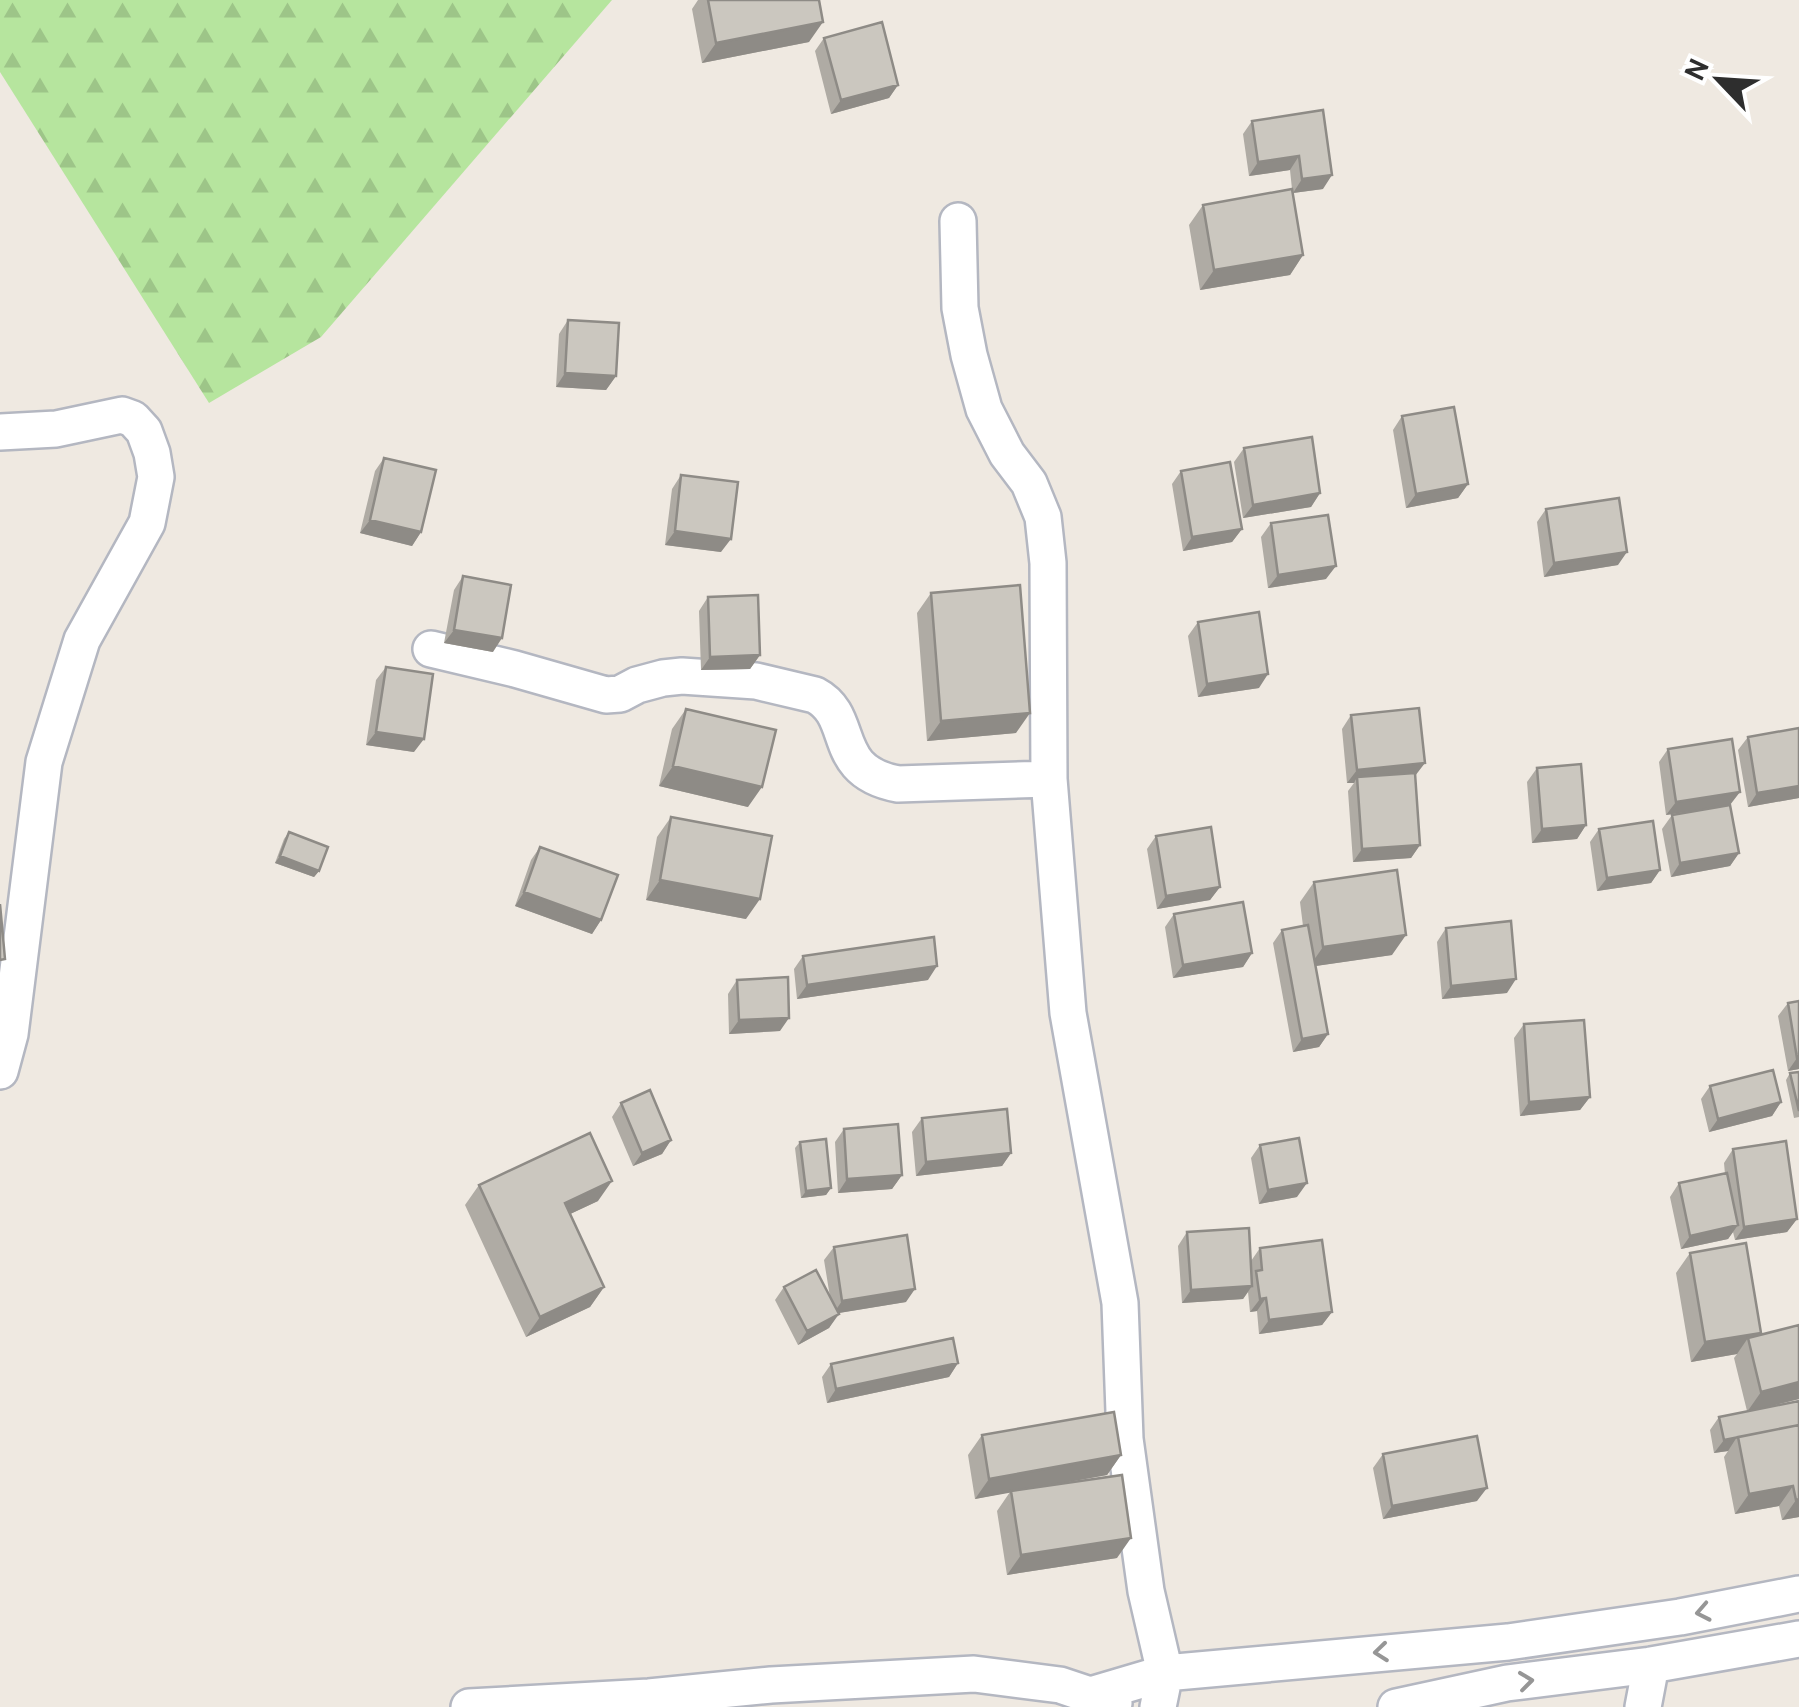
<svg xmlns="http://www.w3.org/2000/svg" width="1799" height="1707" viewBox="0 0 1799 1707" font-family="Cabin,sans-serif">
<style>
.forest{fill:url(#forest-firs)}
.lines{fill:none;stroke-linecap:round;stroke-linejoin:round}
.minor-casing{stroke:#b4b7c1;stroke-width:40}
.minor{stroke:#fff;stroke-width:35}
.wall{fill:#afaba4}
.shaded-wall{fill:#8e8b86}
.building{fill:#cbc7bf;stroke:#8e8b86;stroke-width:2.5}
.oneway{stroke:#969696}
</style>
<defs>
<pattern id="forest-firs" width="22" height="20" patternUnits="userSpaceOnUse" patternTransform="scale(2.5)"><rect width="22" height="20" fill="#b6e59e"/><path d="M5 1l3.5 6h-7zM16 11l3.5 6h-7z" fill="#9dc588"/></pattern>
</defs>
<rect width="100%" height="100%" fill="#efe9e1"/>
<path class="forest" d="M0 0H612L321 337 209 403 0 72Z"/>
<g class="lines">
<defs>
<path id="minor" d="M958 221 960 308 969 355 984 409 1007 454 1029 483 1043 517 1048 563 1049 779 1068 1013 1120 1303 1125 1439 1146 1591 1165 1673 1158 1707
M0 432 56 429 122 415 133 419 144 431 152 453 156 477 147 523 82 640 44 762 10 1034 0 1071
M431 649 515 669 606 695 620 694 637 685 663 678 682 676 756 681 815 695C857 717 828 771 898 784L1049 779
M1094 1694 1165 1673 1508 1642 1680 1617 1799 1594
M469 1707 649 1697 771 1685 974 1674 1060 1685 1114 1703
M1396 1707 1507 1683 1651 1665 1799 1639
M1643 1707 1651 1665"/>
</defs>
<use href="#minor" class="minor-casing"/>
<use href="#minor" class="minor"/>
</g>
<path class="wall" d="M698 0H819L809 42 702 63 692 9Z
M824 38 898 85 889 98 831 114 815 51Z
M1323 110V189L1293 193 1303 255 1290 275 1200 290 1189 225 1203 205 1292 189 1290 170 1249 176 1243 134 1252 121Z
M568 320 616 376 606 390 556 387 559 334Z
M1402 416 1468 484 1458 498 1406 508 1393 430Z
M1244 448 1320 493 1311 507 1243 518 1234 462Z
M384 458 421 532 412 546 360 533 375 471Z
M1181 471 1242 529 1232 542 1183 551 1172 484Z
M681 475 721 552 665 545 672 489Z
M1546 509 1618 565 1544 577 1537 522Z
M1271 523 1326 579 1268 588 1261 537Z
M463 576 493 652 444 643 454 590Z
M931 593 1016 733 927 741 917 613Z
M708 597 760 655 750 669 701 670 699 611Z
M1198 622 1259 688 1198 697 1188 636Z
M386 667 414 752 366 745 376 680Z
M686 709 748 807 659 786 672 729Z
M1351 715 1415 776 1420 845 1411 858 1353 862 1348 791 1354 783H1347L1342 729Z
M1799 728V798L1748 807 1738 750 1748 737Z
M1668 749 1730 805 1739 853 1730 866 1671 877 1662 829 1672 815 1714 808 1666 815 1659 762Z
M1537 768 1586 825 1577 839 1532 843 1527 782Z
M671 817 746 919 646 900 657 837Z
M1599 829 1660 870 1651 883 1597 891 1590 842Z
M289 832 319 871 314 877 275 863 284 839Z
M1156 836 1220 887 1210 900 1157 909 1147 849Z
M540 847 601 920 592 934 515 906 531 860Z
M1314 882 1392 955 1315 966 1328 1034 1319 1047 1293 1052 1273 943 1282 930 1303 926 1300 902Z
M1174 914 1252 953 1243 967 1173 978 1165 927Z
M1446 928 1507 993 1442 999 1437 942Z
M803 956 928 980 797 999 794 969Z
M737 980 780 1031 729 1034 728 994Z
M1799 1001V1069L1788 1071 1778 1016 1788 1003Z
M1524 1024 1590 1097 1580 1110 1520 1116 1514 1038Z
M1799 1072V1117L1794 1118 1786 1080 1790 1073Z
M1710 1086 1781 1102 1772 1116 1709 1132 1701 1099Z
M621 1103 671 1140 662 1154 633 1166 612 1117Z
M922 1118 1011 1153 1002 1166 916 1176 912 1132Z
M844 1129 902 1175 892 1189 838 1193 835 1142Z
M800 1142 831 1188 826 1195 801 1198 795 1148Z
M1260 1145 1297 1197 1259 1204 1251 1158Z
M1733 1149 1797 1219 1787 1232 1735 1240 1733 1232 1728 1239 1681 1249 1670 1197 1679 1183 1725 1174 1724 1163Z
M479 1185 598 1201 570 1214 604 1287 590 1307 526 1337 465 1205Z
M1187 1232 1251 1261 1260 1248 1332 1312 1322 1325 1259 1334 1257 1311 1250 1312 1248 1292 1243 1299 1182 1303 1178 1246Z
M834 1247 906 1302 838 1313 829 1328 798 1345 775 1300 784 1287 830 1297 824 1260Z
M1690 1253 1759 1335 1799 1325V1399L1755 1410 1799 1401V1517L1782 1520 1779 1506 1735 1514 1724 1457 1728 1451 1714 1453 1710 1430 1719 1417 1747 1411 1734 1358 1737 1354 1691 1362 1676 1273Z
M958 1363 949 1377 827 1403 822 1377 831 1364Z
M982 1435 1121 1455 1107 1475 1040 1487 1117 1558 1007 1575 997 1511 1010 1492 975 1499 968 1455Z
M1383 1454 1477 1501 1383 1519 1373 1468Z"/>
<path class="shaded-wall" d="M823 22 809 42 702 63 716 43Z
M898 85 889 98 831 114 841 100Z
M1299 156 1290 170 1249 176 1258 162Z
M1332 175 1323 189 1293 193 1302 179Z
M1303 255 1290 275 1200 290 1214 270Z
M565 373 616 376 606 390 556 387Z
M1468 484 1458 498 1406 508 1416 494Z
M1320 493 1311 507 1243 518 1253 505Z
M370 520 421 532 412 546 360 533Z
M1242 529 1232 542 1183 551 1192 537Z
M675 531 731 539 721 552 665 545Z
M1627 552 1618 565 1544 577 1554 563Z
M1336 566 1326 579 1268 588 1278 575Z
M454 630 502 638 493 652 444 643Z
M760 655 750 669 701 670 710 657Z
M1268 674 1259 688 1198 697 1207 684Z
M1030 713 1016 733 927 741 941 721Z
M376 732 424 739 414 752 366 745Z
M1425 763 1415 776 1357 777 1354 783H1347L1357 770Z
M673 766 762 787 748 807 659 786Z
M1799 786V798L1748 807 1757 793Z
M1740 792 1730 805 1666 815 1676 802Z
M1586 825 1577 839 1532 843 1542 829Z
M1420 845 1411 858 1353 862 1362 849Z
M1739 853 1730 866 1671 877 1680 863Z
M280 856 319 871 314 877 275 863Z
M1660 870 1651 883 1597 891 1607 878Z
M660 880 760 899 746 919 646 900Z
M1220 887 1210 900 1157 909 1166 896Z
M524 892 601 920 592 934 515 906Z
M1406 935 1392 955 1309 967 1323 947Z
M1252 953 1243 967 1173 978 1183 965Z
M937 966 928 980 797 999 807 985Z
M1516 979 1507 993 1442 999 1451 986Z
M789 1018 780 1031 729 1034 739 1020Z
M1328 1034 1319 1047 1293 1052 1302 1039Z
M1799 1057V1069L1788 1071 1797 1058Z
M1590 1097 1580 1110 1520 1116 1529 1102Z
M1781 1102 1772 1116 1709 1132 1718 1119Z
M671 1140 662 1154 633 1166 642 1153Z
M1011 1153 1002 1166 916 1176 926 1162Z
M902 1175 892 1189 838 1193 847 1179Z
M612 1181 598 1201 551 1223 565 1203Z
M1307 1183 1297 1197 1259 1204 1268 1190Z
M831 1188 826 1195 801 1198 806 1191Z
M1797 1219 1787 1232 1735 1240 1744 1227Z
M1738 1225 1728 1239 1681 1249 1690 1236Z
M1252 1286 1243 1299 1182 1303 1191 1290Z
M604 1287 590 1307 526 1337 540 1317Z
M915 1289 906 1302 833 1314 842 1301Z
M1266 1298 1257 1311 1250 1312 1260 1299Z
M1332 1312 1322 1325 1259 1334 1269 1320Z
M839 1314 829 1328 798 1345 807 1331Z
M1761 1333 1750 1348 1748 1338 1737 1354 1691 1362 1705 1342Z
M958 1363 949 1377 827 1403 836 1389Z
M1799 1382V1399L1747 1412 1761 1392Z
M1737 1437 1728 1451 1714 1453 1724 1440Z
M1121 1455 1107 1475 975 1499 989 1479Z
M1793 1486 1779 1506 1735 1514 1749 1494Z
M1487 1488 1477 1501 1383 1519 1392 1506Z
M1799 1499V1517L1782 1520 1796 1500Z
M1131 1538 1117 1558 1007 1575 1021 1555Z"/>
<path class="building" d="M708 0H819L823 22 716 43Z
M882 22 898 85 841 100 824 38Z
M1323 110 1332 175 1302 179 1299 156 1258 162 1252 121Z
M1292 189 1303 255 1214 270 1203 205Z
M568 320 619 323 616 376 565 373Z
M1454 407 1468 484 1416 494 1402 416Z
M1312 437 1320 493 1253 505 1244 448Z
M384 458 436 470 421 532 370 520Z
M1230 462 1242 529 1192 537 1181 471Z
M681 475 738 482 731 539 675 531Z
M1619 498 1627 552 1554 563 1546 509Z
M1328 515 1336 566 1278 575 1271 523Z
M463 576 511 585 502 638 454 630Z
M1020 585 1030 713 941 721 931 593Z
M758 595 760 655 710 657 708 597Z
M1259 612 1268 674 1207 684 1198 622Z
M386 667 433 674 424 739 376 732Z
M1419 708 1425 763 1357 770 1351 715Z
M686 709 776 730 762 787 673 766Z
M1799 728V786L1757 793 1748 737Z
M1732 739 1740 792 1676 802 1668 749Z
M1581 764 1586 825 1542 829 1537 768Z
M1415 773 1420 845 1362 849 1357 777Z
M1730 805 1739 853 1680 863 1672 815Z
M671 817 772 836 760 899 660 880Z
M1653 821 1660 870 1607 878 1599 829Z
M1211 827 1220 887 1166 896 1156 836Z
M289 832 328 847 319 871 280 856Z
M540 847 618 875 601 920 524 892Z
M1397 870 1406 935 1323 947 1314 882Z
M1243 902 1252 953 1183 965 1174 914Z
M0 904 5 959 0 960Z
M1511 921 1516 979 1451 986 1446 928Z
M1308 925 1328 1034 1302 1039 1282 930Z
M934 937 937 966 807 985 803 956Z
M788 977 789 1018 739 1020 737 980Z
M1799 1001V1057L1797 1058 1788 1003Z
M1584 1020 1590 1097 1529 1102 1524 1024Z
M1773 1070 1781 1102 1718 1119 1710 1086Z
M1799 1072V1111L1790 1073Z
M650 1090 671 1140 642 1153 621 1103Z
M1007 1109 1011 1153 926 1162 922 1118Z
M898 1124 902 1175 847 1179 844 1129Z
M590 1133 612 1181 565 1203 604 1287 540 1317 479 1185Z
M1299 1138 1307 1183 1268 1190 1260 1145Z
M826 1139 831 1188 806 1191 800 1142Z
M1786 1141 1797 1219 1744 1227 1733 1149Z
M1727 1173 1738 1225 1690 1236 1679 1183Z
M1249 1228 1252 1286 1191 1290 1187 1232Z
M907 1235 915 1289 842 1301 834 1247Z
M1322 1240 1332 1312 1269 1320 1266 1298 1260 1299 1256 1271 1262 1270 1260 1248Z
M1746 1243 1761 1333 1705 1342 1690 1253Z
M816 1270 839 1314 807 1331 784 1287Z
M1799 1325V1382L1761 1392 1748 1338Z
M953 1338 958 1363 836 1389 831 1364Z
M1799 1401V1425L1724 1440 1719 1417Z
M1114 1412 1121 1455 989 1479 982 1435Z
M1799 1425V1499L1796 1500 1793 1486 1749 1494 1738 1437Z
M1477 1436 1487 1488 1392 1506 1383 1454Z
M1122 1475 1131 1538 1021 1555 1011 1491Z"/>
<defs><path id="oneway-chevron" d="M-2-3.5L2.5 0L-2 3.5" fill="none" stroke-width="1.6" stroke-linecap="round" stroke-linejoin="round" transform="scale(2.5)"/></defs>
<g class="oneway">
<use href="#oneway-chevron" transform="translate(1703 1612) rotate(169)"/>
<use href="#oneway-chevron" transform="translate(1381 1652) rotate(174)"/>
<use href="#oneway-chevron" transform="translate(1526 1681) rotate(-7)"/>
</g>
<g transform="translate(1719 80) rotate(295)" stroke="#ffffff" stroke-width="8" paint-order="stroke">
<path d="M0-8L18 38L0 25L-18 38Z" fill="#2e2e2e"/>
<text y="-15" font-size="28" font-weight="bold" text-anchor="middle" fill="#2e2e2e">N</text>
</g>
</svg>
